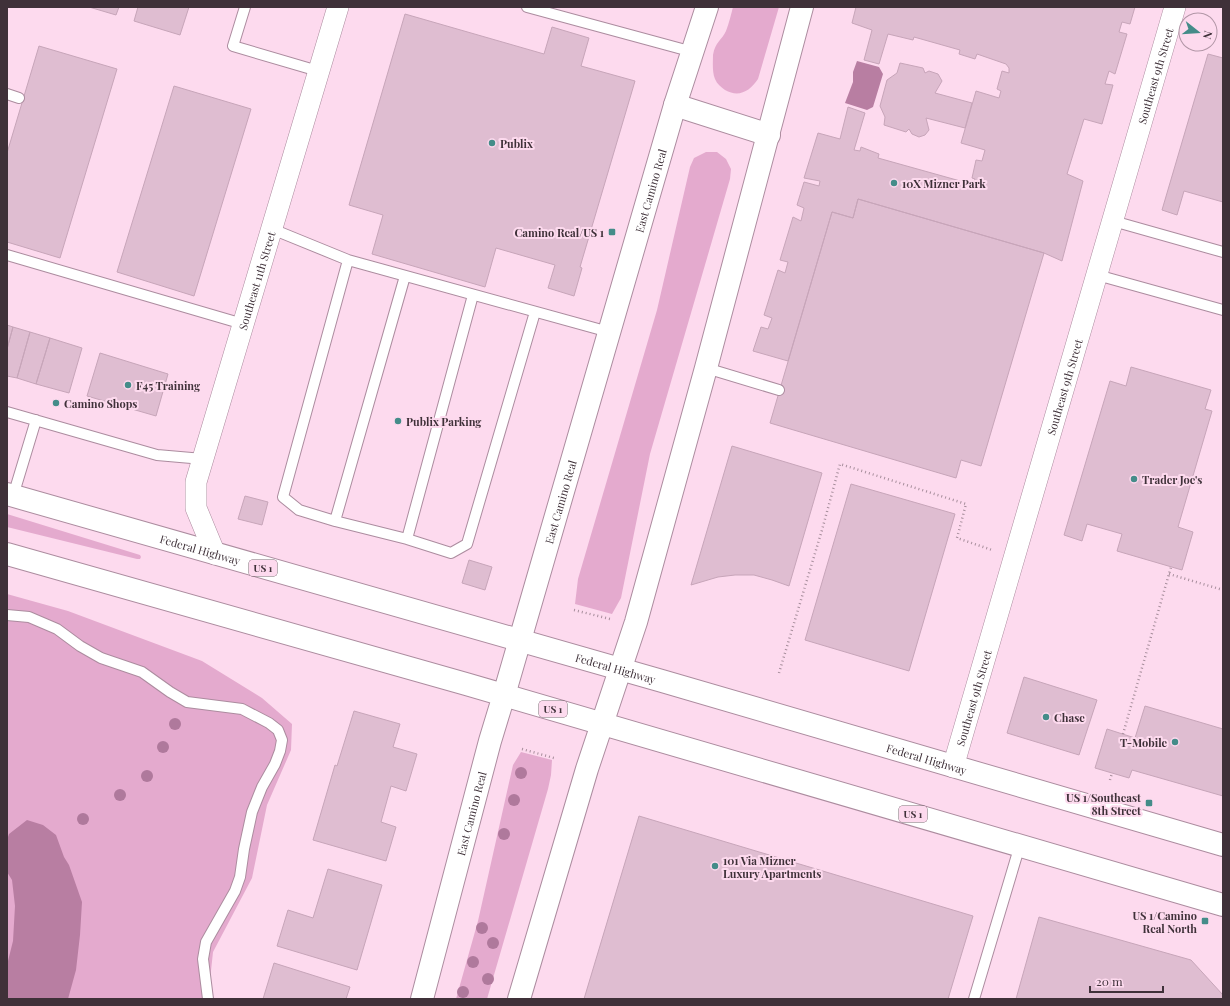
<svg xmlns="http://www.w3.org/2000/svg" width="1230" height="1006" viewBox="0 0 1230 1006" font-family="'Playfair Display',serif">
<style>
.green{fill:#e4aace}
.water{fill:#b87ea2}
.building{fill:#dfbdd1;stroke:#c7a5b9}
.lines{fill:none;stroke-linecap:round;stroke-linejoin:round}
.service-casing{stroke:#ac8c9f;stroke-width:12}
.minor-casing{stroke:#ac8c9f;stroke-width:22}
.tertiary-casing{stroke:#ac8c9f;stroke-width:24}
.primary-casing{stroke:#ac8c9f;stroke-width:24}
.path{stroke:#a78e9c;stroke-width:2.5;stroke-dasharray:1 3;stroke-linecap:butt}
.service{stroke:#fff;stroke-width:10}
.minor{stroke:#fff;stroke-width:21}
.tertiary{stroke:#fff;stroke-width:22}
.primary{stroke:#fff;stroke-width:22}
.tree{fill:#af799c}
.poi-dot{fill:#448c89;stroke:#fddaee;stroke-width:1.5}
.labels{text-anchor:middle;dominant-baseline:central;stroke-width:4;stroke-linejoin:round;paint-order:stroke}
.shield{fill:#fddaee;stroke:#78646f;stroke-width:1}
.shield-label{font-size:10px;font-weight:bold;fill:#3f3139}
.street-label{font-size:11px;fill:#3f3139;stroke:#fddaee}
.poi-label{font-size:11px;font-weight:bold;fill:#3f3139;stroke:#fddaee;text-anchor:start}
</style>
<rect width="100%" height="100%" fill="#fddaee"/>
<path class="green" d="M733 7H779L758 79C750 91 739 98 725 90 721 87 717 84 715 79 712 72 713 62 713 55 715 42 722 40 726 31 729 23 731 15 733 7Z
M706 152H717L726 159 731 169 730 179 650 454 621 598 612 614 575 604 578 579 657 310 690 167 694 158Z
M7 514 140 555 141 557 140 559H137L7 527Z
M7 594 68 611 202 661 262 698 292 724 291 750 267 805 252 878 213 952 208 999H7Z
M521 752 552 760 551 775 548 789 487 999H456L478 921 513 765Z"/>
<path class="water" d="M857 61 879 67 883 74 873 107 867 110 845 103 853 82V72Z
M27 820 43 825 56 835 64 857 69 865 82 902 80 935 76 970 68 999H7V965L13 941 15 906 12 880 7 872V840L9 834Z"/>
<path class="building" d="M89 7H119L116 15Z
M138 7H189L180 35 134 21Z
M856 7H1135L1130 24 1122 22 1119 32 1127 34 1115 74 1109 71 1105 84 1113 85 1102 124 1084 119 1067 174 1083 181 1062 261 1044 253 858 199 853 218 832 212 788 361 753 351 761 327 768 329 772 318 764 315 778 270 785 273 788 262 780 260 793 217 801 221 804 208 797 205 804 182 819 186 820 181 804 178 818 133 840 139 848 107 865 113 854 150 860 151 861 147 879 154 878 158 971 184 974 182 975 179 972 178 976 160 982 161 985 150 961 143 976 91 999 98 1001 91 997 89 1002 71 1009 73V68L1006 64 977 54 975 59 959 54 960 50 914 37 913 40 888 34 879 64 864 60 872 30 852 23Z
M405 14 544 54 552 27 589 38 581 66 635 81 580 267 582 268 574 296 548 288 555 265 496 248 485 287 372 254 383 215 349 205Z
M39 46 117 69 60 258 7 242V153Z
M1208 54 1223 58V202L1184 191 1177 215 1162 210Z
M900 63 923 68 925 73 929 71 938 74 942 81 935 93 972 103 965 128 926 118 929 130 925 135 919 137 912 134 909 129 906 132 884 125 885 117 880 106 887 80 897 73Z
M174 86 251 109 194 296 117 272Z
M858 199 1044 253 981 466 961 460 956 478 770 423 832 212 853 218Z
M7 325 13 327 7 349Z
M13 327 30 332 17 378 7 376V349Z
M30 332 50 338 36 384 17 378Z
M50 338 82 348 69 393 36 384Z
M100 353 168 374 156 416 87 396Z
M1131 367 1211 390 1205 409 1212 411 1178 527 1193 532 1182 570 1117 551 1122 534 1087 524 1082 541 1064 535 1110 381 1126 386Z
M732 446 822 473 789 586 772 580 754 575H735L718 577 691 585Z
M851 484 955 514 909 671 805 640Z
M245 496 268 502 262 525 238 519Z
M469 560 492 567 485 590 462 583Z
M1024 677 1097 700 1079 755 1007 733Z
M1145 706 1223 729V796L1132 770 1129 778 1095 768 1107 729 1135 738Z
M354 711 400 724 393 747 417 754 406 791 391 786 381 822 396 827 386 861 313 840 335 765 337 766Z
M639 816 973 916 948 999H584Z
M328 869 382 885 357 970 277 946 288 910 313 918Z
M1039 917 1191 960 1223 995V999H1016Z
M274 963 350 987 346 999H263Z"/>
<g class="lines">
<defs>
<path id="service" d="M245 7 233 46 318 71
M527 7 693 52
M7 94 19 98
M1113 221 1223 252
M272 229 348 260 609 332
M7 255 243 324
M348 260 283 497 299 510 335 521 405 276
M1097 275 1223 310
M473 295 407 539 451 553 467 544 535 312
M706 368 779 390
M7 412 157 455 203 459
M13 496 36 420
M335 521 407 539
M7 615 29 617 57 629 80 646 101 658 142 672 170 692 187 702 242 709 269 723 278 730 282 740 280 751 275 764 262 787 252 812 244 849 240 877 235 891 206 942 203 959 208 999
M974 999 1020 845"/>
<g id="minor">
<path id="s1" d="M215 554 196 508V482L338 7"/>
<path id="s2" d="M953 767 1175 7"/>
</g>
<g id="tertiary">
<path d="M675 105 769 135"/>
<path id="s3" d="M422 999 490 741 504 695 675 105 707 7"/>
<path d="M519 999 587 769 636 622 706 368 802 7"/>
</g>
<g id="primary">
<path id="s4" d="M7 494 662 681 1223 845"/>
<path d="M7 554 466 684 1223 905"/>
</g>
</defs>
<use href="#service" class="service-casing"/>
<use href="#minor" class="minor-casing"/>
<use href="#tertiary" class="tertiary-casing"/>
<use href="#primary" class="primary-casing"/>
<path class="path" d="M1169 574 1223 590
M574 610 610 619
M779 673 822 530 840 464 966 504 957 538 992 550
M1123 734 1171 567
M522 749 554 758
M1110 780 1112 773"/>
<use href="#service" class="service"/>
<use href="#minor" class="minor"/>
<use href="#tertiary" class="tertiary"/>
<use href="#primary" class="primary"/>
</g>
<g class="tree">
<circle cx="175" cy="724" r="6"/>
<circle cx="163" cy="747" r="6"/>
<circle cx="521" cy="773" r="6"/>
<circle cx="147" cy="776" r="6"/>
<circle cx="120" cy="795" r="6"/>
<circle cx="514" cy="800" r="6"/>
<circle cx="83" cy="819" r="6"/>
<circle cx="504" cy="834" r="6"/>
<circle cx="482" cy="928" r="6"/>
<circle cx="493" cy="943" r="6"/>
<circle cx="473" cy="962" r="6"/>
<circle cx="488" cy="979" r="6"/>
<circle cx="463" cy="992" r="6"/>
</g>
<g class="poi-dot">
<circle cx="492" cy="143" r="4"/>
<circle cx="894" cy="183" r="4"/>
<rect x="608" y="228" width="8" height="8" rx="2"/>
<circle cx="128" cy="385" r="4"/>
<circle cx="56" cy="403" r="4"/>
<circle cx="398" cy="421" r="4"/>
<circle cx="1134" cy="479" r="4"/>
<circle cx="1046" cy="717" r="4"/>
<circle cx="1175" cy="742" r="4"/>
<rect x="1145" y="799" width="8" height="8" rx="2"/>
<circle cx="715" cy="866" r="4"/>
<rect x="1201" y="917" width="8" height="8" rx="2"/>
</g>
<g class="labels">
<g class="shield">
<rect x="249" y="560" width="28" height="16" rx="3"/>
<rect x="539" y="701" width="28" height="16" rx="3"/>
<rect x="899" y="806" width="28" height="16" rx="3"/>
</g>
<g class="shield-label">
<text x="263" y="568">US 1</text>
<text x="553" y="709">US 1</text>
<text x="913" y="814">US 1</text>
</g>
<g class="street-label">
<text stroke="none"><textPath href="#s2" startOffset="720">Southeast 9th Street</textPath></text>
<text stroke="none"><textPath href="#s3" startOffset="840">East Camino Real</textPath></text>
<text stroke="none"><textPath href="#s1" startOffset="286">Southeast 11th Street</textPath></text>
<text stroke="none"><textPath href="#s2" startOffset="396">Southeast 9th Street</textPath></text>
<text stroke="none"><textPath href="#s3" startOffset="516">East Camino Real</textPath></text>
<text stroke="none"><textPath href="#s4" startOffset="201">Federal Highway</textPath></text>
<text stroke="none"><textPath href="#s4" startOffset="633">Federal Highway</textPath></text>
<text stroke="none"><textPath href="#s2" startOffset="72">Southeast 9th Street</textPath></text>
<text stroke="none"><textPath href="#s4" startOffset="957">Federal Highway</textPath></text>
<text stroke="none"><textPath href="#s3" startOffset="192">East Camino Real</textPath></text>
</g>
<g class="poi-label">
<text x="500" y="143">Publix</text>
<text x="902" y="183">10X Mizner Park</text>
<text x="604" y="232" text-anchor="end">Camino Real/US 1</text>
<text x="136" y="385">F45 Training</text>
<text x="64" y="403">Camino Shops</text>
<text x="406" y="421">Publix Parking</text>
<text x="1142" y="479">Trader Joe's</text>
<text x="1054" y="717">Chase</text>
<text x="1167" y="742" text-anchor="end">T-Mobile</text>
<text x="1141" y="797" text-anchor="end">US 1/Southeast<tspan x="1141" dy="13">8th Street</tspan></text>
<text x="723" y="860">101 Via Mizner<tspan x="723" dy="13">Luxury Apartments</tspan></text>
<text x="1197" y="915" text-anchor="end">US 1/Camino<tspan x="1197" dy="13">Real North</tspan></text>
</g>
</g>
<rect width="1230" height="1006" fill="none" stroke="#3f3139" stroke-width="16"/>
<g transform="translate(1198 32) rotate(107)"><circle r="19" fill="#fddaee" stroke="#b196a6"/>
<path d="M0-3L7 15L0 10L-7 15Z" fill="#448c89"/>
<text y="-6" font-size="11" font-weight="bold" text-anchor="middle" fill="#3f3139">N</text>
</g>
<path d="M1090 986v6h73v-6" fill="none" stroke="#3f3139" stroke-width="2"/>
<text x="1096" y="986" font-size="12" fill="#3f3139" stroke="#fddaee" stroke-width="3" paint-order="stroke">20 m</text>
</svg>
